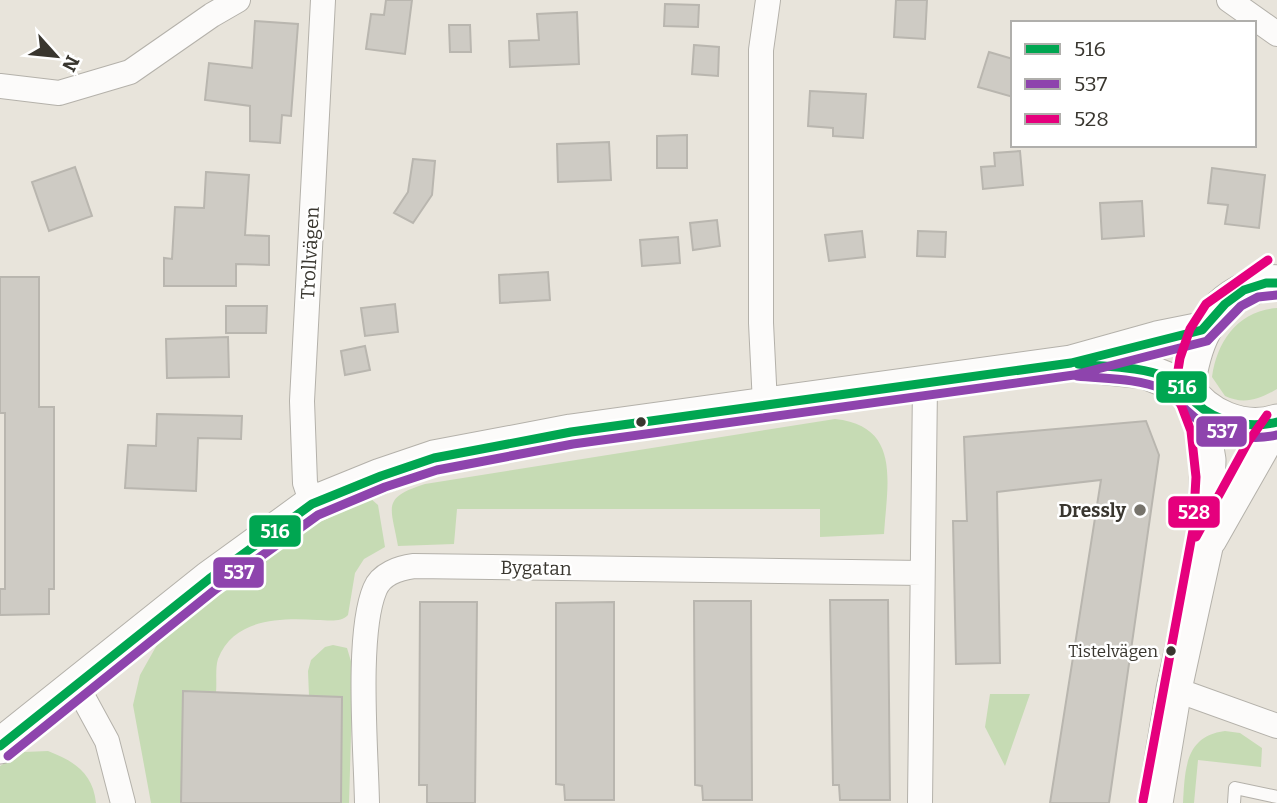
<svg xmlns="http://www.w3.org/2000/svg" width="1277" height="803" viewBox="0 0 1277 803" font-family="Bitter,serif">
<style>
.green{fill:#c6dbb4}
.building{fill:#cecbc4;stroke:#b9b6af;stroke-width:2}
.lines{fill:none;stroke-linecap:round;stroke-linejoin:round}
.lane-casing{stroke:#b4b1aa;stroke-width:14}
.street-casing{stroke:#b4b1aa;stroke-width:26}
.secondary-casing{stroke:#b4b1aa;stroke-width:37}
.lane{stroke:#fcfbfa;stroke-width:12}
.street{stroke:#fcfbfa;stroke-width:24}
.secondary{stroke:#fcfbfa;stroke-width:35}
.bus-1-casing{stroke:#fff;stroke-width:14}
.bus-2-casing{stroke:#fff;stroke-width:14}
.bus-3-casing{stroke:#fff;stroke-width:14}
.bus-1{stroke:#00a651;stroke-width:9}
.bus-2{stroke:#8e44ad;stroke-width:9}
.bus-3{stroke:#e5007d;stroke-width:9}
.bus-dot{fill:#39362f;stroke:#fff;stroke-width:2.5}
.poi-dot{fill:#76736b;stroke:#fff;stroke-width:2.5}
.labels{text-anchor:middle;dominant-baseline:central;stroke-width:5;stroke-linejoin:round;paint-order:stroke}
.bus-label{font-size:17px;fill:#39362f;stroke:#fff;text-anchor:end}
.street-label{font-size:19px;fill:#39362f;stroke:#fff}
.poi-label{font-size:19px;font-weight:bold;fill:#39362f;stroke:#fff;text-anchor:end}
.line-badge{stroke:#fff;stroke-width:2.5}
.badge-label{font-size:19px;text-anchor:middle;font-weight:bold;fill:#fff}
</style>
<rect width="100%" height="100%" fill="#e8e4db"/>
<path class="green" d="M1277 308V389C1260 399 1244 405 1225 396L1212 377C1217 341 1238 311 1277 308Z
M835 419C902 426 887 484 884 534L820 537V509H457L454 544 398 546C391 506 381 498 425 484Z
M370 498 378 505 385 547 364 559 355 573 348 615C341 623 327 620 317 620 280 618 234 618 218 659 215 668 217 682 216 692L183 691 181 803H151L133 705 140 675 158 643 274 549 314 525Z
M333 645 347 648 353 668 349 803H341L342 697 309 696 308 671 311 660 325 647Z
M990 694H1030L1005 766 985 727Z
M1225 731 1240 733 1262 748 1261 767 1198 760 1194 803H1183C1185 769 1185 736 1225 731Z
M48 751C74 761 93 773 96 803H0V766L24 752Z"/>
<path class="building" d="M386 0H412L405 54 366 49 371 14 384 15Z
M896 0H927L925 39 894 37Z
M665 4 699 5 698 27 664 26Z
M577 12 579 64 510 67 509 41 539 40 537 14Z
M255 21 298 24 291 116 282 115 280 143 250 141V106L205 100 209 63 252 68Z
M449 25H470L471 52H450Z
M694 45 719 47 718 76 692 74Z
M989 52 1013 59V97L978 87Z
M810 91 866 94 863 138 833 136V128L808 126Z
M687 135V168H657V136Z
M609 142 611 180 558 182 557 144Z
M1020 151 1023 185 983 189 981 167 995 166 994 153Z
M413 159 435 161 432 195 413 223 394 213 408 192Z
M75 167 92 216 49 231 32 182Z
M1212 168 1265 175 1259 228 1225 224 1228 205 1208 203Z
M206 172 249 175 245 235 269 236V265L236 264V286H164V258L172 259 175 207 204 208Z
M1142 201 1144 236 1102 239 1100 203Z
M717 220 720 246 693 250 690 223Z
M862 231 865 257 829 261 825 235Z
M918 231 946 232 945 257 917 256Z
M678 237 680 263 642 266 640 240Z
M548 272 550 300 500 303 499 275Z
M0 277H39V407H54V589H49V614L0 615V589H5V413H0Z
M395 304 398 332 365 336 361 308Z
M226 306H267L266 333H226Z
M228 337 229 377 167 378 166 339Z
M365 346 370 370 345 375 341 351Z
M157 414 242 416 241 439 198 438 196 491 125 488 128 445 156 446Z
M1146 421 1159 455 1109 803H1050L1101 480 997 492 1000 663 956 664 953 521H967L964 437Z
M830 600H888L890 800H840L839 785H833Z
M694 601H751L752 800H703L702 786 695 785Z
M420 602H477L475 803H427V785H419Z
M614 602V800H565L564 785 556 784V603Z
M183 691 342 697 341 803H181Z"/>
<g class="lines">
<defs>
<path id="lane" d="M1234 803 1235 788 1277 797"/>
<path id="street" d="M1229 0 1277 34
M0 86 59 93 130 72 212 15 238 0
M765 404 761 323V50L768 0
M312 504 305 483 302 401 323 0
M77 686 107 741 123 803
M1174 689 1277 726
M367 803C366 750 356 634 375 589 381 574 399 568 414 566L922 573
M920 803 925 385"/>
<path id="secondary" d="M1277 283C1264 281 1258 285 1246 290 1205 309 1193 346 1187 388 1205 416 1243 433 1277 422
M1089 365 1145 371 1187 388
M1209 539 1275 423
M0 746 209 579 312 504 381 476 434 458 571 432 1071 363 1157 339 1202 330
M1155 803 1174 689 1205 547 1208 460 1199 406"/>
</defs>
<use href="#lane" class="lane-casing"/>
<use href="#street" class="street-casing"/>
<use href="#secondary" class="secondary-casing"/>
<use href="#lane" class="lane"/>
<use href="#street" class="street"/>
<use href="#secondary" class="secondary"/>
<defs>
<path id="bus-1" d="M1078 364C1108 367 1140 366 1169 378 1182 384 1186 393 1196 403 1217 423 1250 429 1277 422
M0 746 209 579 312 504 381 476 434 458 571 432 1071 363 1202 330 1225 304 1244 290 1266 283H1277"/>
<path id="bus-2" d="M1077 376C1105 379 1136 378 1163 389 1174 394 1178 402 1186 410 1209 433 1246 442 1277 435
M8 756 216 589 318 515 385 487 437 470 573 444 1074 375 1207 341 1241 306 1258 297 1277 295"/>
<path id="bus-3" d="M1196 537 1248 442 1267 415
M1143 801 1193 530 1196 477 1191 431 1175 389 1180 358 1190 329 1206 304 1268 260"/>
</defs>
<use href="#bus-1" class="bus-1-casing"/>
<use href="#bus-2" class="bus-2-casing"/>
<use href="#bus-3" class="bus-3-casing"/>
<use href="#bus-1" class="bus-1"/>
<use href="#bus-2" class="bus-2"/>
<use href="#bus-3" class="bus-3"/>
</g>
<g class="bus-dot">
<circle cx="641" cy="422" r="6"/>
<circle cx="1171" cy="651" r="6"/>
</g>
<circle class="poi-dot" cx="1140" cy="510" r="7"/>
<g class="labels">
<g class="bus-label">
<text x="1158" y="651">Tistelvägen</text>
</g>
<g class="street-label">
<text transform="translate(310 253) rotate(-87)">Trollvägen</text>
<text transform="translate(536 568) rotate(1)">Bygatan</text>
</g>
<g class="poi-label">
<text x="1126" y="510">Dressly</text>
</g>
</g>
<g class="line-badge">
<rect x="1155" y="370" width="53" height="34" rx="7" fill="#00a651"/>
<rect x="1195" y="415" width="53" height="33" rx="7" fill="#8e44ad"/>
<rect x="1167" y="495" width="54" height="34" rx="7" fill="#e5007d"/>
<rect x="248" y="514" width="54" height="34" rx="7" fill="#00a651"/>
<rect x="212" y="556" width="53" height="33" rx="7" fill="#8e44ad"/>
</g>
<g class="badge-label">
<text x="1182" y="394">516</text>
<text x="1222" y="438">537</text>
<text x="1194" y="519">528</text>
<text x="275" y="538">516</text>
<text x="239" y="579">537</text>
</g>
<rect x="1011" y="21" width="245" height="126" fill="#ffffff" stroke="#b0afac" stroke-width="2"/>
<rect x="1025" y="44" width="35" height="10" fill="#00a651" stroke="#b0afac" stroke-width="2"/>
<text x="1074" y="56" font-size="21" fill="#39362f">516</text>
<rect x="1025" y="79" width="35" height="10" fill="#8e44ad" stroke="#b0afac" stroke-width="2"/>
<text x="1074" y="91" font-size="21" fill="#39362f">537</text>
<rect x="1025" y="114" width="35" height="10" fill="#e5007d" stroke="#b0afac" stroke-width="2"/>
<text x="1074" y="126" font-size="21" fill="#39362f">528</text>
<g transform="translate(56 56) rotate(117)" stroke="#ffffff" stroke-width="5" paint-order="stroke">
<path d="M0-5L12 26L0 18L-12 26Z" fill="#39362f"/>
<text y="-10" font-size="19" font-weight="bold" text-anchor="middle" fill="#39362f">N</text>
</g>
</svg>
